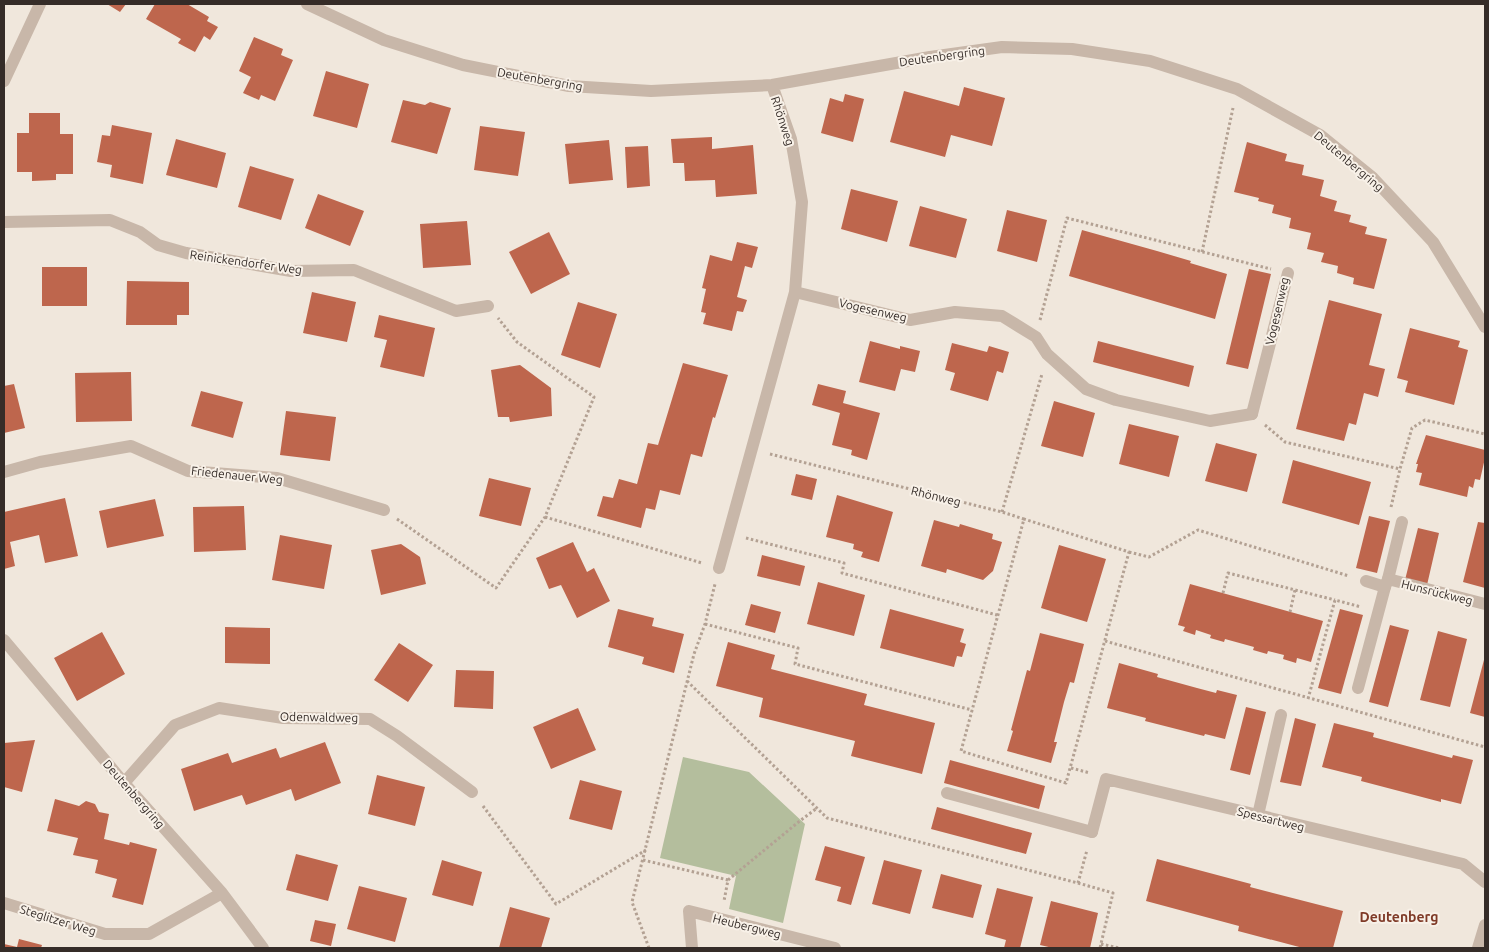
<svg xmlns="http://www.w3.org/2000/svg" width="1489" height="952" viewBox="0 0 1489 952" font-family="Ubuntu,sans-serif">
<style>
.green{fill:#b4be9d}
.building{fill:#be664d}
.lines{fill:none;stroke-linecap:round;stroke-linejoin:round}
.path{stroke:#b3a193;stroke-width:3;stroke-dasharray:2.5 2.5;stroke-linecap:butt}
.lane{stroke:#c8b7a9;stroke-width:12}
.street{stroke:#c8b7a9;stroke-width:12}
.labels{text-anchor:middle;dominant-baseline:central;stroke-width:4;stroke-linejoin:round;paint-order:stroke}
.street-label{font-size:12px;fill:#352c28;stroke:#f8f1e8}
.neighbourhood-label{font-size:14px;font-weight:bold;fill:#7f3a27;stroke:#f8f1e8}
</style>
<rect width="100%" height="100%" fill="#f0e7dc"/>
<path class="green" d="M683 757 749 772 805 824 783 923 729 909 736 876 660 858Z"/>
<path class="building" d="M107 4H126L120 12Z
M155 4H187L209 17 207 21 218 27 210 40 204 36 195 52 178 43 181 39 146 19Z
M254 37 283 49 281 55 293 60 275 101 261 95 259 100 243 93 251 77 239 71Z
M326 71 369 84 357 128 313 116Z
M964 87 1005 98 992 146 951 135 945 157 890 142 904 91 959 106Z
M845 94 864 99 853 142 821 133 830 98 843 102Z
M403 100 425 105 430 102 451 108 437 154 391 142Z
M29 113H60V134H73V174H56V180L32 181V172H17V133H29Z
M112 125 152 133 143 184 110 177 112 165 97 162 102 135 110 136Z
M480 126 525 132 518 176 474 170Z
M712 137V149L753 145 757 194 716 197 715 180 685 181 684 163H673L671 139Z
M176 139 226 153 217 188 166 175Z
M609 140 613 180 569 184 565 144Z
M1247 142 1287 154 1285 161 1304 165 1302 175 1324 180 1320 196 1337 201 1334 211 1351 215 1349 222 1367 227 1365 234 1387 239 1374 289 1353 284 1354 278 1337 273 1338 266 1321 262 1324 253 1307 249 1311 233 1289 228 1291 218 1272 213 1274 205 1258 201 1259 198 1234 192Z
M648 146 650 186 627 188 625 147Z
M250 166 294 179 281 220 238 207Z
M851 189 898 201 887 242 841 229Z
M318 194 364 211 350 246 305 228Z
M920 206 967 219 956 258 909 246Z
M1007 210 1047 220 1037 262 997 251Z
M467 221 471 265 423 268 420 224Z
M1082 230 1157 251 1191 261 1190 263 1227 274 1215 319 1069 276Z
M549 232 570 274 531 294 509 252Z
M737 242 758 247 752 268 745 266 737 297 747 300 743 312 737 311 732 331 703 324 706 313 701 312 706 289 702 288 710 255 732 261Z
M42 267H87V306H42Z
M1249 269 1271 274 1248 369 1226 364Z
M127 281 189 282V315H177V325H126Z
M312 292 356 302 347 342 303 333Z
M1329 300 1382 314 1369 365 1385 369 1378 397 1364 393 1356 425 1349 423 1344 441 1296 429Z
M578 302 617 314 600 368 561 355Z
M379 315 435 328 424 377 380 367 387 340 374 337Z
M1410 328 1460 341 1458 347 1468 350 1454 405 1405 392 1408 381 1397 378Z
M870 341 900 349V346L920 351 915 372 901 369 895 391 859 382Z
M1098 341 1194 366 1189 387 1093 362Z
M952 343 987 352 989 346 1009 352 1003 373 997 371 988 401 950 390 955 373 945 370Z
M683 363 728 375 715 418 713 417 702 457 691 454 680 495 660 490 655 510 646 508 641 528 597 516 603 496 613 498 619 479 637 484 648 443 658 445Z
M520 365 551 388 552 416 510 422 509 417H498L491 370Z
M131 372 132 421 76 422 75 373Z
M14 384 25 428 4 433V386Z
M818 384 846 391 843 403 880 413 867 460 851 455 852 450 832 445 840 413 812 405Z
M201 391 243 402 233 438 191 426Z
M1054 401 1095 413 1083 457 1041 446Z
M286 411 336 417 330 461 280 455Z
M1129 424 1179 436 1169 477 1119 464Z
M1426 435 1485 450V458L1480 480 1475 479 1473 488 1469 486 1467 497 1419 485 1422 473 1416 472 1418 464H1416Z
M1216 443 1257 454 1247 492 1205 481Z
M1293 460 1371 482 1359 525 1282 503Z
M796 474 817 479 812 500 791 495Z
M489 478 531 488 521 526 479 516Z
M837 495 893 512 879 562 861 557 863 552 853 549 854 544 826 537Z
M65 498 78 556 45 563 39 535 10 542 15 566 4 569V512Z
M155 499 164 536 107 548 99 511Z
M244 506 246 550 194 552 193 507Z
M1369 516 1390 521 1377 573 1356 568Z
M934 520 959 527 960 524 993 534 992 539 1002 542 993 571 983 580 947 569 946 573 921 566Z
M1478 522 1485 523V588L1463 582Z
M1418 528 1439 533 1427 585 1405 580Z
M280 535 332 545 324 589 272 580Z
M573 542 587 572 594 568 610 601 577 618 561 585 549 589 536 558Z
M401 544 420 557 426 584 381 595 371 550Z
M1059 545 1106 559 1087 622 1041 608Z
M762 555 805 566 800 586 757 576Z
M818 582 865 595 854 636 807 624Z
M1190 584 1323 621 1311 662 1297 658 1296 663 1283 659 1284 655 1268 651 1267 654 1253 650 1254 647 1225 639 1224 642 1210 638 1211 635 1196 630 1195 635 1183 631 1185 627 1178 625Z
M751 604 781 612 775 633 745 625Z
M618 609 654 618 652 626 684 634 674 673 642 664 644 657 608 647Z
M890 609 964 629 960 642 966 644 962 657 957 656 954 667 880 648Z
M1340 609 1363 615 1341 694 1318 688Z
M1390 625 1409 630 1388 707 1369 702Z
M225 627 270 628V664L225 663Z
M1438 631 1467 639 1450 707 1420 700Z
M102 632 125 674 77 701 54 658Z
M1040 633 1084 644 1074 683 1070 682 1064 702 1054 742H1057L1051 763 1007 751 1013 731 1011 730 1027 670 1030 671Z
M728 642 775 655 771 669 867 694 864 705 935 723 922 774 851 756 855 741 759 717 763 698 716 686Z
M399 643 433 665 408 702 374 680Z
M1485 656V717L1470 713Z
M1119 663 1158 674 1157 677 1197 688 1216 693 1217 690 1237 695 1225 739 1205 734 1204 736 1145 721 1146 718 1107 708Z
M456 670 494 671 493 709 454 707Z
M1246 707 1266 712 1250 775 1230 770Z
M578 708 596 750 551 769 533 727Z
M1295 718 1316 724 1301 786 1280 782Z
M1334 723 1374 733 1373 737 1452 758 1453 755 1473 760 1461 804 1441 799V802L1361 781 1362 777 1322 767Z
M35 740 22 792 4 787V743Z
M325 742 341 783 295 801 291 789 246 805 242 795 194 811 181 769 228 753 232 763 276 748 280 758Z
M950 760 1045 786 1039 809 944 783Z
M377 775 425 787 415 826 368 814Z
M580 780 622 791 612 830 569 819Z
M55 799 79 806 86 801 95 804 99 812 109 814 104 839 129 845 130 842 157 849 143 905 112 897 117 879 95 873 98 860 73 855 78 838 47 831Z
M937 807 1032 833 1026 854 931 829Z
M825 846 865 857 851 905 837 901 841 887 815 880Z
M296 854 338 865 328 901 286 890Z
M1157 859 1251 884 1250 887 1343 911 1333 948H1303L1238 931 1239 926 1146 901Z
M442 860 482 872 473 906 432 895Z
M884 860 922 870 910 914 872 904Z
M941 874 982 885 973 918 932 908Z
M359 886 407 898 395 942 347 929Z
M997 888 1033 897 1020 948H1004L1006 940 985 934Z
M1051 901 1098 913 1090 948H1053L1040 945Z
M510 907 550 918 541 948H499Z
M315 920 336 924 331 946 310 941Z
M19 939 42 945 41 948H4V944L17 947Z"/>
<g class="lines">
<path class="path" d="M1202 252 1233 108
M1040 320 1067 218 1271 269
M1265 425 1285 442 1400 469 1412 428 1425 420 1485 434
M770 454 1002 512 1024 519 961 751 1066 783 1129 552 1024 519
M1391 507 1400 469
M1002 512 1042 374
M545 517 702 563
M397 519 496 588 545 517 594 397 517 342 498 318
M746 538 844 563 842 573 997 615
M1129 552 1149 557 1198 530 1349 576
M1223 593 1228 573 1335 600
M1290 612 1295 590
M705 624 798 648 795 664 972 710
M1105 641 1485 747
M687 681 827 818 1078 883 1087 850
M1308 699 1335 600 1361 607
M1071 768 1090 773
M483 806 556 904 646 850
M643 860 728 880 724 901
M728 880 801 820 817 808
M1078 883 1113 893 1100 948
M1101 944 1119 948
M649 948 632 902 694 654 705 624 715 584"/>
<path class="lane" d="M1252 414 1288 273
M1388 579 1402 522
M1358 688 1385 587
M947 793 1092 832
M1258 815 1281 715"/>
<path class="street" d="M307 4 384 40 463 65 569 86 651 91 772 85 930 57 1002 47 1072 49 1150 61 1237 89 1320 135 1373 178 1433 242 1485 327
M4 81 40 4
M4 222 110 220 140 232 158 245 186 253 291 271 354 270 456 311 488 306
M795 292 910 320 955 312 1002 316 1036 337 1047 354 1086 389 1116 400 1210 421 1252 414
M4 472 40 462 131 446 188 471 277 478 384 510
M719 568 795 292 802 202 791 139 772 85
M1366 581 1385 587 1388 579 1485 604
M4 640 124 783 222 893 263 948
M124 783 175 725 219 708 283 718 370 719 397 736 472 792
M1092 832 1106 779 1463 864 1485 882
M4 903 105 934H149L222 893
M692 948 689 911 835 948
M1478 948 1485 925"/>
</g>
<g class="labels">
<g class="street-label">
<text transform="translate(942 56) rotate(-8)">Deutenbergring</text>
<text transform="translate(540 79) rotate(10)">Deutenbergring</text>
<text transform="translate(783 121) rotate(72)">Rhönweg</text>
<text transform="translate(1349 161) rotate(40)">Deutenbergring</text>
<text transform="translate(246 262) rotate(8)">Reinickendorfer Weg</text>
<text transform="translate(873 310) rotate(13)">Vogesenweg</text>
<text transform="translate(1277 311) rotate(-77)">Vogesenweg</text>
<text transform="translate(237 475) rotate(6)">Friedenauer Weg</text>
<text transform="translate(936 496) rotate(14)">Rhönweg</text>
<text transform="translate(1437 592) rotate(14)">Hunsrückweg</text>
<text transform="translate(319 717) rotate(1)">Odenwaldweg</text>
<text transform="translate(134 794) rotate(49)">Deutenbergring</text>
<text transform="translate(1271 819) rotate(14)">Spessartweg</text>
<text transform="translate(58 920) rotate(17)">Steglitzer Weg</text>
<text transform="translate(747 926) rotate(14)">Heubergweg</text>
</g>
<g class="neighbourhood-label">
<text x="1399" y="917">Deutenberg</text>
</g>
</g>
<rect width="1489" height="952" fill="none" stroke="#352c28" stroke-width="10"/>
</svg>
